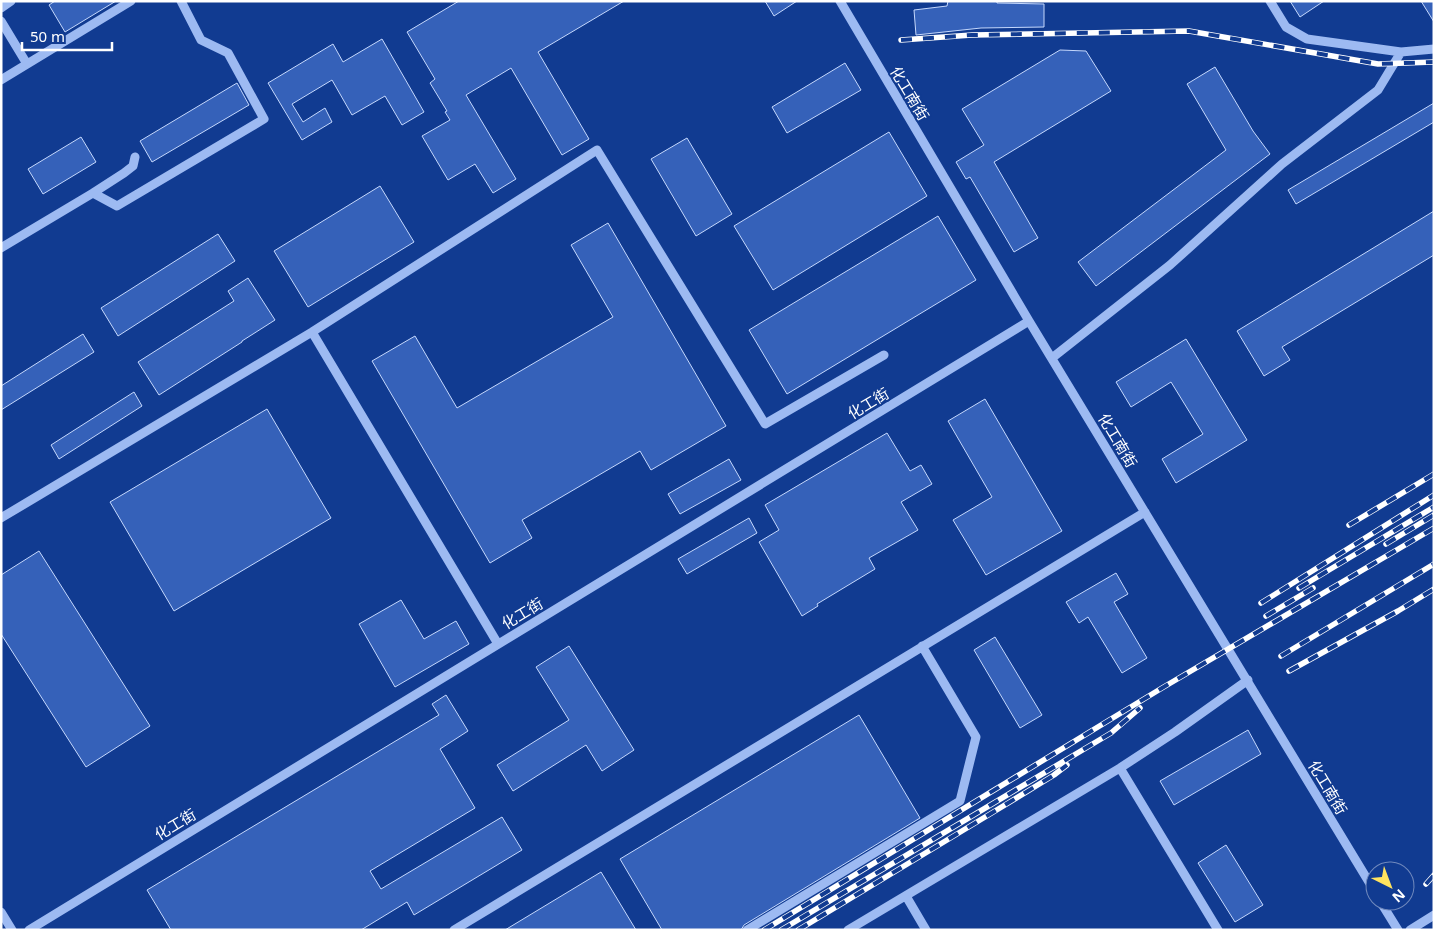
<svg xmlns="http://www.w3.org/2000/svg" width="1435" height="931" viewBox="0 0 1435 931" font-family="'Noto Sans','Noto Sans SC',sans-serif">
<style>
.building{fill:#3561b9;stroke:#c5d8fd}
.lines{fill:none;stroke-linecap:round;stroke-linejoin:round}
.minor{stroke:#9dbaf2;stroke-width:9}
.rail-casing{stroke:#fff;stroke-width:5.5}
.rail{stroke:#113b91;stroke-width:4;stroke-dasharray:11;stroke-linecap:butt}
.labels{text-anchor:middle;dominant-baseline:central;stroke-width:4;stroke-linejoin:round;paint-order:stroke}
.street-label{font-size:15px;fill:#fff;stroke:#113b91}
</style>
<rect width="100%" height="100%" fill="#113b91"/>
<path class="building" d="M55 1H116L65 32 49 5Z
M459 1H624L538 52 589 139 562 155 511 68 466 95 516 179 493 193 475 164 448 180 422 136 450 120 445 112 447 111 430 83 435 79 407 32Z
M765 1H797L774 16Z
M948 1H997V3L1044 4V27L981 28 916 35 914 10 947 6Z
M1290 1H1324L1300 17Z
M1421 1H1434V22Z
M382 39 424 112 402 125 385 96 352 115 332 80 292 104 303 122 325 108 332 122 302 140 268 83 333 44 343 62Z
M1060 50 1086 51 1111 91 994 162 1038 238 1014 252 970 177 966 179 956 162 984 145 962 109Z
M845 63 861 90 787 133 772 107Z
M1215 67 1253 131 1270 154 1096 286 1078 262 1226 150 1187 84Z
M237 83 249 105 152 162 140 141Z
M1434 103V122L1296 204 1288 190Z
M889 132 927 196 773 290 734 226Z
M81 137 96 162 43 194 28 169Z
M687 138 732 214 696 236 651 159Z
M380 186 414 242 308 307 274 251Z
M1434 211V255L1282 347 1290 360 1264 376 1237 331Z
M938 216 976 280 787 394 749 330Z
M608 223 726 426 651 470 640 451 522 520 532 538 490 563 372 361 415 336 457 408 613 317 571 245Z
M218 234 235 261 118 336 101 308Z
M248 278 275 320 242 341V342L159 395 138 362 234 301 228 291Z
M83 334 94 352 1 410V386Z
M1186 339 1247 440 1176 483 1162 459 1203 434 1171 382 1131 407 1116 382Z
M134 392 142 406 59 459 51 445Z
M985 399 1062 531 986 575 953 520 992 497 948 421Z
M267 409 331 518 174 611 110 502Z
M887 433 910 471 921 465 932 484 901 502 918 530 869 558 875 569 817 604 818 606 802 616 759 542 779 530 765 505Z
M729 459 741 480 680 514 668 494Z
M749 518 757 533 687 574 678 559Z
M39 551 150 726 86 767 1 634V575Z
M1116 573 1128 594 1114 602 1147 658 1122 673 1088 617 1079 623 1066 602Z
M401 600 424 639 456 621 469 644 395 687 359 624Z
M995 637 1042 715 1020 728 974 650Z
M569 646 634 750 602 771 586 745 513 791 497 765 569 720 536 667Z
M446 695 468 731 440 749 475 808 370 871 381 889 502 817 522 850 414 915 407 902 361 930H171L147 890 439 715 432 704Z
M859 715 920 818 744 925 741 930H662L620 859Z
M1248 730 1261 754 1174 805 1160 781Z
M1226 845 1263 905 1235 922 1198 863Z
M601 872 636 930H505Z"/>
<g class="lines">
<path class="minor" d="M840 1 1029 321 1375 892
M1270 1 1286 27 1307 39 1401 52 1434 49
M1 8 11 1
M1 21 27 64
M1 80 131 1
M93 193 124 173 133 166 135 157
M1 248 93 193 117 206 264 119 228 53 201 40 181 1
M312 332 498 644
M1052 358 1170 265 1282 164 1378 90 1401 52
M1 518 312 332 597 150 765 424 884 355
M1120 768 1218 930
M906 896 926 930
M1380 901 1398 930
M1 912 12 930
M29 930 1029 321
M454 930 1145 512
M747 930 960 801 976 737 922 646
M848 930 1120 768 1175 732 1248 680
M1410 930 1434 915"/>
<defs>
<path id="rail" d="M901 40 972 35 1189 31 1378 64 1434 62
M1349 525 1434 474
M1386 544 1434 515
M1299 588 1434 507
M1261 603 1434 495
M1266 616 1313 588
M1281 656 1434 564
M1289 671 1398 611 1434 589
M1426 884 1434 875
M764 930 1162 688 1434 528
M781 930 1111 733 1140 708
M798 930 995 811 1054 775 1067 765"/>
</defs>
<use href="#rail" class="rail-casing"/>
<use href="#rail" class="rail"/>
</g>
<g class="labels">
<g class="street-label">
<text transform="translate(910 93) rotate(59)">化工南街</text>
<text transform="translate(868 403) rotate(-31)">化工街</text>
<text transform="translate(1118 440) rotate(59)">化工南街</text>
<text transform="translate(522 613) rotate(-31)">化工街</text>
<text transform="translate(1328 787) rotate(59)">化工南街</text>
<text transform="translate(175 824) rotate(-31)">化工街</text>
</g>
</g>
<rect width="1435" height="931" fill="none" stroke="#ffffff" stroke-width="5"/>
<g transform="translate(1390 886) rotate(138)"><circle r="24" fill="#113b91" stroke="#7089bd"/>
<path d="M0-4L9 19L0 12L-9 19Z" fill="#ffe35f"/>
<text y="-8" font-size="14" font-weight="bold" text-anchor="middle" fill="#ffffff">N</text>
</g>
<path d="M22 42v8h90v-8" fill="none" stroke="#ffffff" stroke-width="2.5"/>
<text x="30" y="42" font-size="15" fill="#ffffff" stroke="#113b91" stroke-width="4" paint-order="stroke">50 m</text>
</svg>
